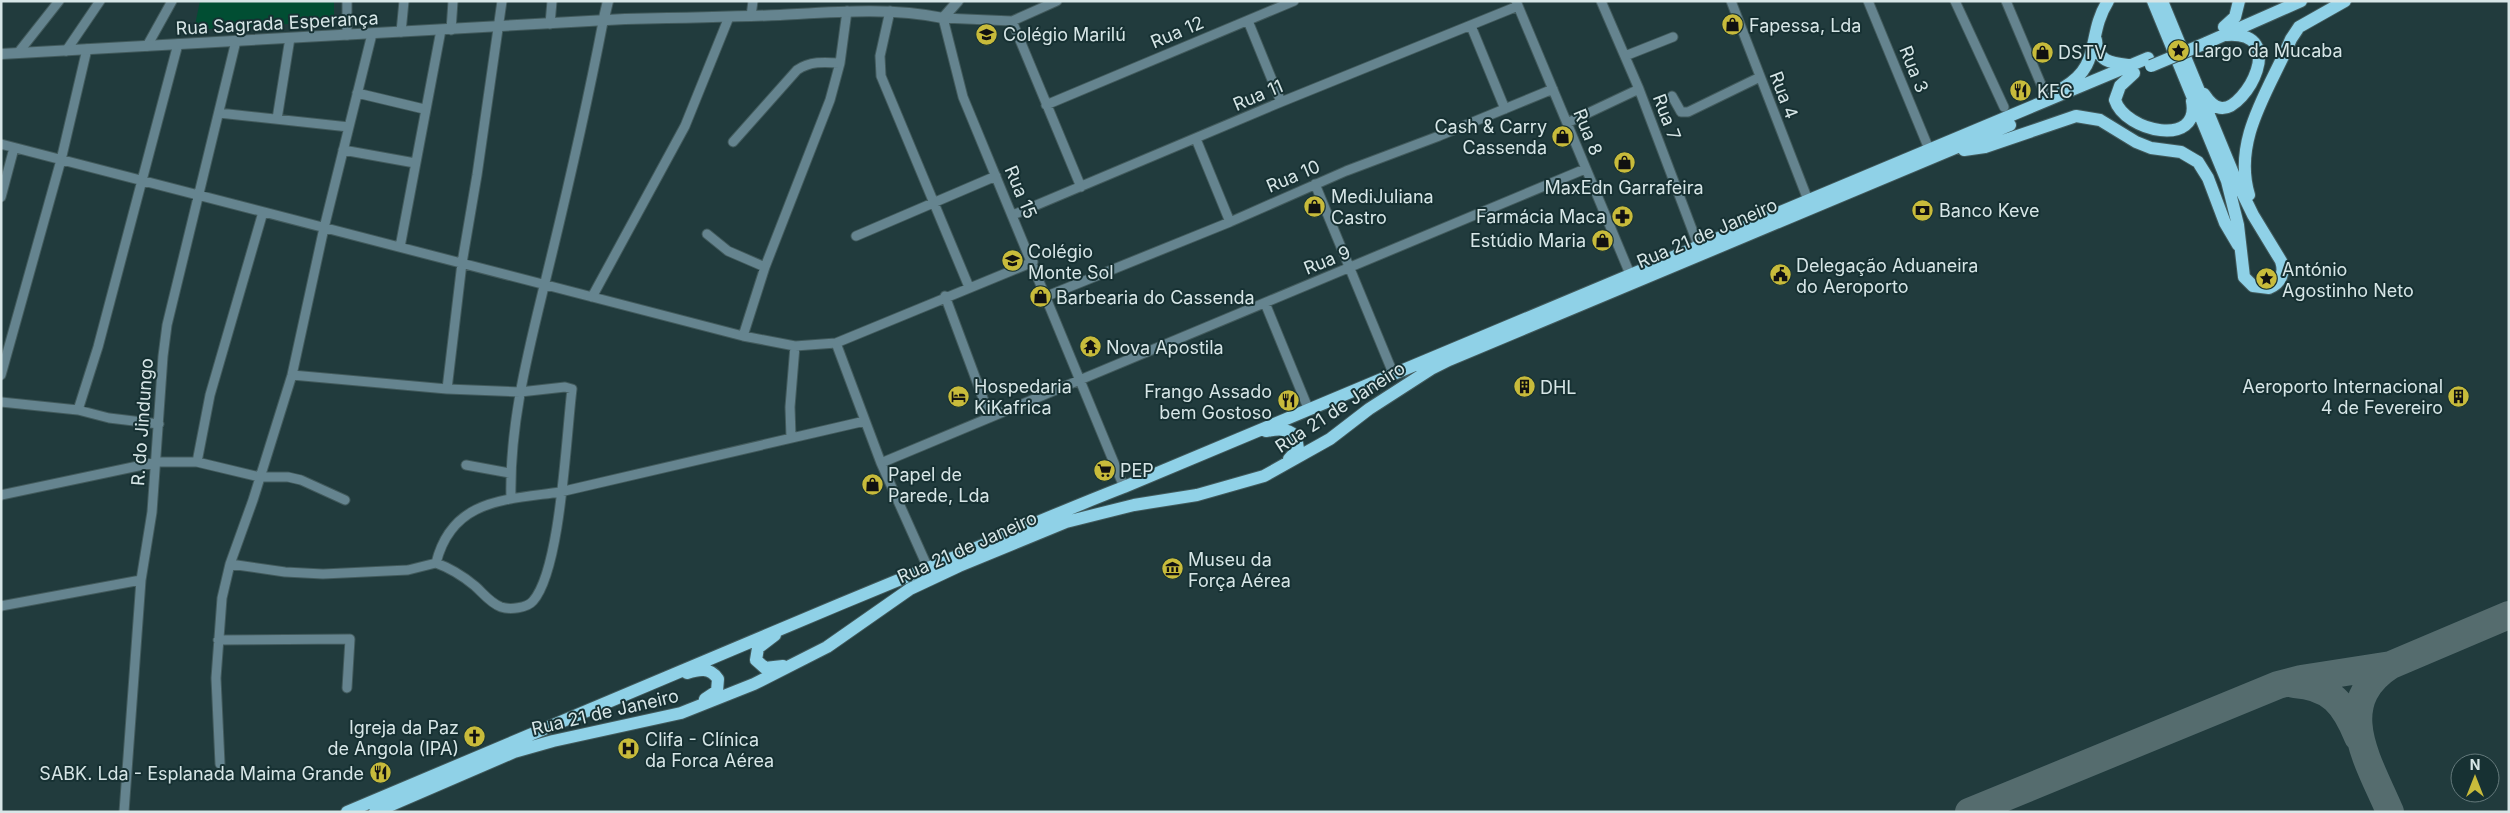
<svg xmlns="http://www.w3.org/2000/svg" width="2510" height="813" viewBox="0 0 2510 813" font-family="Inter,sans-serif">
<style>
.green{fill:#014e33}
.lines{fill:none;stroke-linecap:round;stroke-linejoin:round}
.taxiway{stroke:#556c6e;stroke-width:28}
.minor-casing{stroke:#425a5c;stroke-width:11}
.tertiary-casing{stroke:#425a5c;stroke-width:12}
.primary-casing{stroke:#425a5c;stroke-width:14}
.minor{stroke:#65848f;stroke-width:9}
.tertiary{stroke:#65848f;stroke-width:10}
.primary{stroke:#8fd1e7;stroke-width:12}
.primary-bridge-casing{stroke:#425a5c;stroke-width:14;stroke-linecap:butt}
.primary-bridge{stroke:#8fd1e7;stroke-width:12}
.labels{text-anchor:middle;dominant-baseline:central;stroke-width:4;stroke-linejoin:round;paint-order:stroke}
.street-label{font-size:18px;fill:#d7e6e7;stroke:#173133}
.poi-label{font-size:18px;fill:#d7e6e7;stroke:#173133;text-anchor:start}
</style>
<rect width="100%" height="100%" fill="#213b3d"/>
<path class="green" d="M200 1H334V21L194 30Z"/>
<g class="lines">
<path class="taxiway" d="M2294 684C2331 686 2345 705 2358 737
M1969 812 2278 685 2301 679 2391 665 2509 615
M2390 812C2369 762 2330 704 2391 665"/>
<defs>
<path id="minor" d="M347 1V35
M1057 1 1012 21 943 18 963 97 1124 487
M1516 1 1630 274
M1601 1 1639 89 1698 245
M1731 1 1808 200
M1868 1 1929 149
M1955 1 2004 107
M2006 1 2043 89
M890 11 880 56 881 76 969 287
M751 16 753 1
M1012 21 1081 187
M1248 21 1281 102
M550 24 552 1
M1471 26 1505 109
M451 30 453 1
M401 32 404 1
M147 46 172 1
M66 51 100 1
M18 53 59 1
M1625 56 1673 37
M357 93 424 109
M1672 96 1681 112H1688L1760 77
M1046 105 1294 1
M219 113 349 127
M277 119 290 38
M1567 123 1639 89
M1196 139 1230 222
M733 142 797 70C810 61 824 62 840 63
M1 144 743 336 795 346 836 343 1033 262
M343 150 415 163
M1315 184 1393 373
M1 197 14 148
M1013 215 1281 102 1518 6
M707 234 728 251 765 267
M856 236 996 176
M400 247 441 30
M945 296 990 417
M1047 296 1230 222 1346 171 1439 136 1553 89
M592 297 685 126 729 17
M1265 303 1308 408
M743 336 765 267 830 100 840 63 847 11
M836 343 881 463 928 568
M1 375 61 160 87 49
M292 375 447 389 520 392 565 387 572 389C566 436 561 569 533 601 527 608 510 610 501 607 490 603 483 593 475 586 463 576 450 568 436 563
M447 389 462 263 477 175 502 1
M1 402 78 410 109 418 159 424
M78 410 98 347 178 44
M791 437 790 407 795 346
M197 462 260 477H288L301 480 345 500
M881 463 1585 169
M466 465 510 473
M1 495 157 462H197L210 395 263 212
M511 499C509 421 530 345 548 270 568 188 587 105 603 22
M230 564 285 572 323 574 408 570 436 563C452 499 504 500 560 492L865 421
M1 606 141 580
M218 640 350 639 347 688
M220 764 216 678 222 598 230 564 253 500 292 375 324 228 372 34
M124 812 141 580 152 512 163 356 167 325 236 41"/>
<path id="tertiary" d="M603 22 608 1
M1 54 625 19C677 18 729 17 780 15 834 12 890 7 943 18L958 1"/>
<path id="primary" d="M2153 1 2227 181 2238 225 2244 277 2253 286 2269 288C2281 283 2285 273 2281 261L2253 215 2235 178 2162 1
M2224 27 2235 17 2239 1
M2096 40C2097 62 2111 63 2129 65
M2206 43 2301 1
M2134 73 2120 86 2115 100C2125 132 2201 148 2192 101
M2063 88C2103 65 2086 36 2108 1
M2204 94C2208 100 2214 108 2222 108 2246 109 2289 31 2227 35
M1964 150 1985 147 2076 116 2100 120 2136 142 2151 148 2181 152 2198 162 2208 178 2225 223 2238 245
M2249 195C2232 139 2270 89 2291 39L2299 27 2345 1
M1266 431C1278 429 1286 428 1296 436L1298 449 1289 459
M775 635 758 648 756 660 765 668 783 666
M687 673C699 669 710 667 718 679L717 691 705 699
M347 812C532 733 716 655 901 579 976 549 1049 516 1124 487L2148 58
M375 812 514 752 553 741 681 713 754 684 827 647 910 589 959 566 1066 522 1134 505 1197 495 1264 476 1330 439 1369 409 1431 369 1449 360 2010 125"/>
</defs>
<use href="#minor" class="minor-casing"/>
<use href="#tertiary" class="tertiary-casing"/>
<use href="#primary" class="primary-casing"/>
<use href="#minor" class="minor"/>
<use href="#tertiary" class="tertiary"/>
<use href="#primary" class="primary"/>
<defs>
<path id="primary-bridge" d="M2151 66 2206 43"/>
</defs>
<use href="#primary-bridge" class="primary-bridge-casing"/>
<use href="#primary-bridge" class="primary-bridge"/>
</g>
<defs>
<symbol id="shop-disc" viewBox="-11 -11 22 22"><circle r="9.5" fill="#c8bb3b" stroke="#173133"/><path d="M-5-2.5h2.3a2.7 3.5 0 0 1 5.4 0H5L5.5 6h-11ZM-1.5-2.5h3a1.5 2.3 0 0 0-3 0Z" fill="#111"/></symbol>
<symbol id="university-disc" viewBox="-11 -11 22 22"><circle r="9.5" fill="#c8bb3b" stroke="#173133"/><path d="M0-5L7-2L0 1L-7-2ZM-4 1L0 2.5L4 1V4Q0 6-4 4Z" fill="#111"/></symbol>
<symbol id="sight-disc" viewBox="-11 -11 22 22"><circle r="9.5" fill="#c8bb3b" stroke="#173133"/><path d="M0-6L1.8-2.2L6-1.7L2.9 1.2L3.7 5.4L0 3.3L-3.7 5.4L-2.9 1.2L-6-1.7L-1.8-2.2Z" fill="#111"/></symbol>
<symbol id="restaurant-disc" viewBox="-11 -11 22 22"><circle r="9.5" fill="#c8bb3b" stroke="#173133"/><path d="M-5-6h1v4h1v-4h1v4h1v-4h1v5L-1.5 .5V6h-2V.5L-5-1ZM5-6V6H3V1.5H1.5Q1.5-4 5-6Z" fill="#111"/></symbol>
<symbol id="bank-disc" viewBox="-11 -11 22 22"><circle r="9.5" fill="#c8bb3b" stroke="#173133"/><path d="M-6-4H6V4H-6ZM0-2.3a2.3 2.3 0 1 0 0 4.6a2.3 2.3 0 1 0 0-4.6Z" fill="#111"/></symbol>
<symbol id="pharmacy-disc" viewBox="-11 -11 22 22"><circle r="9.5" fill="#c8bb3b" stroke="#173133"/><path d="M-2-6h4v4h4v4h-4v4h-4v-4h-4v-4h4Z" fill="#111"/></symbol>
<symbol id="school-disc" viewBox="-11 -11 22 22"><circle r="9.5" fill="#c8bb3b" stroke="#173133"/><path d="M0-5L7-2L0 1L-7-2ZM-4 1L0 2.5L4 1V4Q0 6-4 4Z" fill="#111"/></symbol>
<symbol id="civic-disc" viewBox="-11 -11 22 22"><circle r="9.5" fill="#c8bb3b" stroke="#173133"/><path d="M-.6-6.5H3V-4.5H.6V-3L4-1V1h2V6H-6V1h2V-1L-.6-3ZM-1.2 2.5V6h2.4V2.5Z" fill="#111"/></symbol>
<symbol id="temple-disc" viewBox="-11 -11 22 22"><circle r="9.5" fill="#c8bb3b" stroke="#173133"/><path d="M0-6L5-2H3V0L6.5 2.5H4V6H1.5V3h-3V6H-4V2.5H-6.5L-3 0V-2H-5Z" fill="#111"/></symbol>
<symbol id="building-disc" viewBox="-11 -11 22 22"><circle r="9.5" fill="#c8bb3b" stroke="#173133"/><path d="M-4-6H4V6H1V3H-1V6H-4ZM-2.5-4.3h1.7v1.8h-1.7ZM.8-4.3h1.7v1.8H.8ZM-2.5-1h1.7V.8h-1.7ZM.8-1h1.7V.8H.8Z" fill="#111"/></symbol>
<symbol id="hotel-disc" viewBox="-11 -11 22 22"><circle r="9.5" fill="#c8bb3b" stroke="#173133"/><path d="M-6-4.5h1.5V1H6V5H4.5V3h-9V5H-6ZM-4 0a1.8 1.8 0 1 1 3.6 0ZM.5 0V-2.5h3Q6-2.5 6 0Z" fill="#111"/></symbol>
<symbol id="supermarket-disc" viewBox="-11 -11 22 22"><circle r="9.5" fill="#c8bb3b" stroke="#173133"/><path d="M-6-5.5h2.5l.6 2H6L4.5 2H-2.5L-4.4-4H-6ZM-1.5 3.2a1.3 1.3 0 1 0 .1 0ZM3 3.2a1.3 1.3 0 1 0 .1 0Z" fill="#111"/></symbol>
<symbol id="museum-disc" viewBox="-11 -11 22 22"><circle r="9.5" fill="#c8bb3b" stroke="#173133"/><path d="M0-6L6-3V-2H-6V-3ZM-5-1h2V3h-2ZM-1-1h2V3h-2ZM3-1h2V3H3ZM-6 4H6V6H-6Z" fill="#111"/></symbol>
<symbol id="church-disc" viewBox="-11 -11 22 22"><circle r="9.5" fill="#c8bb3b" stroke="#173133"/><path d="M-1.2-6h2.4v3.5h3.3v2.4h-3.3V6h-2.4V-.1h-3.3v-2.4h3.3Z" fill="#111"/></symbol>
<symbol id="hospital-disc" viewBox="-11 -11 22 22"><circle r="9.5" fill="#c8bb3b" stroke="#173133"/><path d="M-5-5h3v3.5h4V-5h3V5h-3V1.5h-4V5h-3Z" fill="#111"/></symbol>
</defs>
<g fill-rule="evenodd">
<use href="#shop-disc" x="1720" y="12" width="25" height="25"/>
<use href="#university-disc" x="974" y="22" width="25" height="25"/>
<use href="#sight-disc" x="2166" y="38" width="25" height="25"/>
<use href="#shop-disc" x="2030" y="40" width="25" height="25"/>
<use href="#restaurant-disc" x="2008" y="78" width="25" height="25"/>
<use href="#shop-disc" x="1550" y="124" width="25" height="25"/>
<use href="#shop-disc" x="1612" y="150" width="25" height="25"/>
<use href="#shop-disc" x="1302" y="194" width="25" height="25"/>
<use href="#bank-disc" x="1910" y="198" width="25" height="25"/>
<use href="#pharmacy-disc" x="1610" y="204" width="25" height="25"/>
<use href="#shop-disc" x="1590" y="228" width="25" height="25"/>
<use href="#school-disc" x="1000" y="248" width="25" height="25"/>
<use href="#civic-disc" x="1768" y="262" width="25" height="25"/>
<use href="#sight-disc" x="2254" y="266" width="25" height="25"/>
<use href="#shop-disc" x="1028" y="284" width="25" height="25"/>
<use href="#temple-disc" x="1078" y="334" width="25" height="25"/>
<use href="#building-disc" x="1512" y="374" width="25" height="25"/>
<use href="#hotel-disc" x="946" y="384" width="25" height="25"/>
<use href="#building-disc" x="2446" y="384" width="25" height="25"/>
<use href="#restaurant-disc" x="1276" y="388" width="25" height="25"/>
<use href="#supermarket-disc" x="1092" y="458" width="25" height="25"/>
<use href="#shop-disc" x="860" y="472" width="25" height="25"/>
<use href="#museum-disc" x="1160" y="556" width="25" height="25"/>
<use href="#church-disc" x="462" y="724" width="25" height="25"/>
<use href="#hospital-disc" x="616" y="736" width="25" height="25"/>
<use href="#restaurant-disc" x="368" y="760" width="25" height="25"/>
</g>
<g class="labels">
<g class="street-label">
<text transform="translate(277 23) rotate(-3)">Rua Sagrada Esperança</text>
<text transform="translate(1177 32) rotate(-23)">Rua 12</text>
<text transform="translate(1914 69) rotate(68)">Rua 3</text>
<text transform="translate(1258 95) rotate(-23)">Rua 11</text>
<text transform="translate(1784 95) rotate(69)">Rua 4</text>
<text transform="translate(1667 117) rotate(69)">Rua 7</text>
<text transform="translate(1588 132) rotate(68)">Rua 8</text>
<text transform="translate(1293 176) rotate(-23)">Rua 10</text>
<text transform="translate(1021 192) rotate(67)">Rua 15</text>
<text transform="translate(1707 233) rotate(-23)">Rua 21 de Janeiro</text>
<text transform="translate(1327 260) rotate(-22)">Rua 9</text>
<text transform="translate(1340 407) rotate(-33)">Rua 21 de Janeiro</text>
<text transform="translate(142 422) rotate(-86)">R. do Jindungo</text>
<text transform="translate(967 547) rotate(-24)">Rua 21 de Janeiro</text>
<text transform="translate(605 712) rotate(-13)">Rua 21 de Janeiro</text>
</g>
<g class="poi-label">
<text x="1749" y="25">Fapessa, Lda</text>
<text x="1003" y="34">Colégio Marilú</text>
<text x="2194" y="50">Largo da Mucaba</text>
<text x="2058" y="52">DSTV</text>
<text x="2037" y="91">KFC</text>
<text x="1547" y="126" text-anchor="end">Cash &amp; Carry<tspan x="1547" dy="21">Cassenda</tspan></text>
<text x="1624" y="187" text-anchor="middle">MaxEdn Garrafeira</text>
<text x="1331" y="196">MediJuliana<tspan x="1331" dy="21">Castro</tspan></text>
<text x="1939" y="210">Banco Keve</text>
<text x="1606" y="216" text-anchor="end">Farmácia Maca</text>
<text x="1586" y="240" text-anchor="end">Estúdio Maria</text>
<text x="1028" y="251">Colégio<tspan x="1028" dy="21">Monte Sol</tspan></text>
<text x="1796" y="265">Delegação Aduaneira<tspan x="1796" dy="21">do Aeroporto</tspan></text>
<text x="2282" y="269">António<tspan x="2282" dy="21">Agostinho Neto</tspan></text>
<text x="1056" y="297">Barbearia do Cassenda</text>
<text x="1106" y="347">Nova Apostila</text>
<text x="974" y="386">Hospedaria<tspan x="974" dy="21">KiKafrica</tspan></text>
<text x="2443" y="386" text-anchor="end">Aeroporto Internacional<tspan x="2443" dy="21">4 de Fevereiro</tspan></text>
<text x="1540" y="387">DHL</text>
<text x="1272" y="391" text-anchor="end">Frango Assado<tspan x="1272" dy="21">bem Gostoso</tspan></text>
<text x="1120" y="470">PEP</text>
<text x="888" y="474">Papel de<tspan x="888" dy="21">Parede, Lda</tspan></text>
<text x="1188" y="559">Museu da<tspan x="1188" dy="21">Força Aérea</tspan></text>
<text x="459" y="727" text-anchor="end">Igreja da Paz<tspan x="459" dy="21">de Angola (IPA)</tspan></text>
<text x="645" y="739">Clifa - Clínica<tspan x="645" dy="21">da Forca Aérea</tspan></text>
<text x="364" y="773" text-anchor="end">SABK. Lda - Esplanada Maima Grande</text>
</g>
</g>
<rect width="2510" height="813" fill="none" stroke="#d7e6e7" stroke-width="5"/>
<g transform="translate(2475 778)"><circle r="24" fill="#173133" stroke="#64797b"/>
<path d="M0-4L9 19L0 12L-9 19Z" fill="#c8bb3b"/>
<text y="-8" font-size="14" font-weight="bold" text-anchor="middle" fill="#d7e6e7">N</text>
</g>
</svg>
